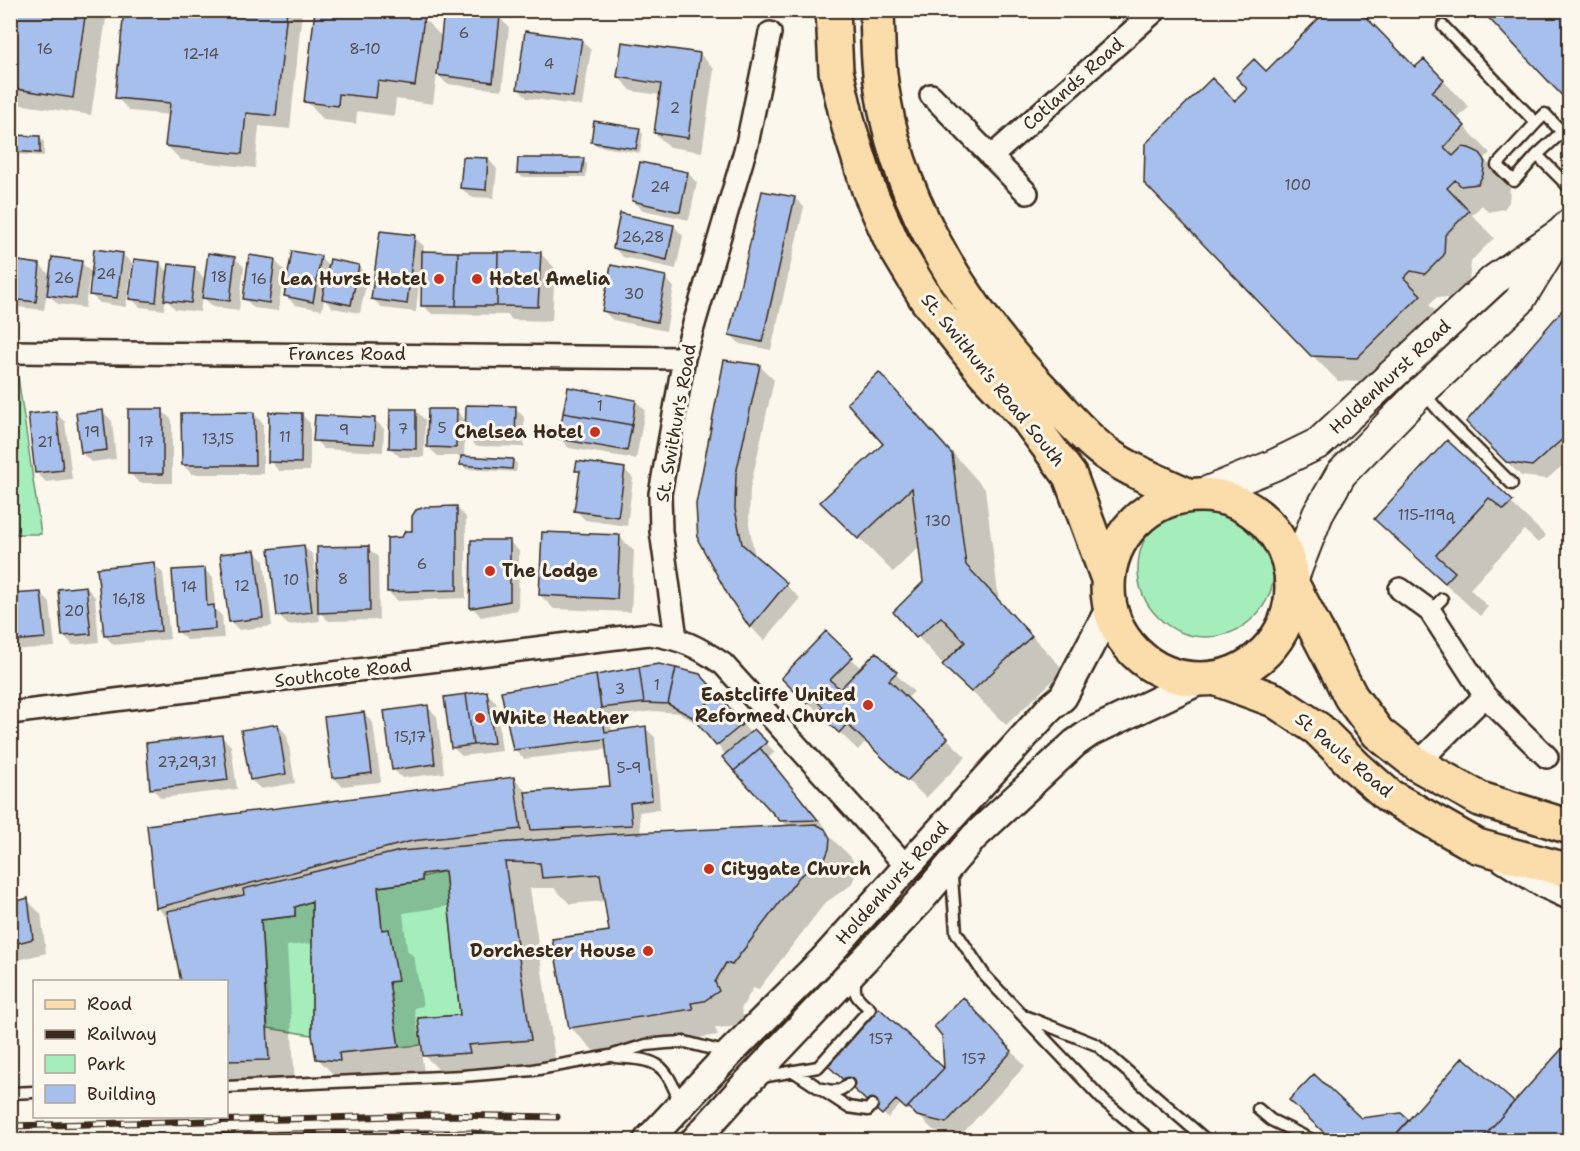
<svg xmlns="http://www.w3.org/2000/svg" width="1580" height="1151" viewBox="0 0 1580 1151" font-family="'Shantell Sans',sans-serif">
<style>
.green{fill:#a5eebc;stroke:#708c6d;stroke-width:1.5}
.shadow{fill:#0003;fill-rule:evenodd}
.building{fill:#a6bfec;stroke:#3b2a1e;stroke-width:1.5}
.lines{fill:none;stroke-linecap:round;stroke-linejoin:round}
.service-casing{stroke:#3b2a1e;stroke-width:15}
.minor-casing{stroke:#3b2a1e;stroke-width:26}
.tertiary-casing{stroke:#3b2a1e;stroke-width:32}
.secondary-casing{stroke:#3b2a1e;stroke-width:34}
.primary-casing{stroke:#3b2a1e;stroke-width:38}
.service{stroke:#fbf7ec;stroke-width:10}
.minor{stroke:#fbf7ec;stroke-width:21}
.tertiary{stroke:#fbf7ec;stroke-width:27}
.secondary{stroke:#fbf7ec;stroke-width:30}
.primary{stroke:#fbddab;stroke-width:33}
.rail-casing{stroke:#3b2a1e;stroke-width:7}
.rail{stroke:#fbf7ec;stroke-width:4.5;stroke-dasharray:14;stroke-linecap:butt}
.poi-dot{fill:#c8321e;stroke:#fbf7ec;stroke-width:2}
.labels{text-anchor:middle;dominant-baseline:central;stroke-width:6;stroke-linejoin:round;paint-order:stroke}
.number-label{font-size:15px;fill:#564f52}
.street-label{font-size:18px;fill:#3b2a1e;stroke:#fbf7ec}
.poi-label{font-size:18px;font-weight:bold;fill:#3b2a1e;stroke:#fbf7ec;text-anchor:end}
</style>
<rect width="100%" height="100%" fill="#fbf7ec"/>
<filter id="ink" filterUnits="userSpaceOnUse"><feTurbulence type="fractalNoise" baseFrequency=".0167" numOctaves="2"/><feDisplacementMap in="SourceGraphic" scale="12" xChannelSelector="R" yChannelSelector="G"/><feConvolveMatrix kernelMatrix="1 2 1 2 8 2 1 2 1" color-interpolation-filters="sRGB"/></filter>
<g filter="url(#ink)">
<path class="green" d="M11 377H18L41 534H11Z
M1138 569a68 68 0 1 1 136 0a68 68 0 1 1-136 0Z
M445 871 460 1015 418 1018 421 1045 399 1047 389 982 388 930H382L378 887 422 881V877Z
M312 901V1035L268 1028 261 920 295 916V907Z"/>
<path class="shadow" d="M10 10H104L107 13 91 115 10 103Z
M125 10 302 11 290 129 259 126 255 168 181 160 167 146 170 115 130 111 116 97Z
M418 17 423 18 442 37 499 18 509 27 502 90 447 84 437 74 433 104 396 99 394 116 357 111 356 124 324 120 306 101Z
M581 40 591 50 582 106 527 98 518 88Z
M700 54 714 69 702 152 669 147 655 133 660 95 632 91 618 77Z
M1424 61 1469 107 1457 119 1490 153 1484 159 1510 188 1509 202 1504 209 1488 212 1482 205 1472 215 1494 238 1471 261 1469 282 1452 299 1437 297 1429 305 1446 321 1383 383 1338 381 1312 355 1235 103 1266 73 1415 69Z
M639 129 643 134 640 153 597 146 592 141Z
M10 136 40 138 44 142V156L10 154Z
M488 159 497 169 494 198 471 197 461 188Z
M583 160 587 164 586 177H522L518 173Z
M688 173 697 183 689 220 643 210 633 201Z
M795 198 804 207 771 350 740 344 730 334Z
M674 226 683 236 676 269 623 257 614 248Z
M414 237 424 246 423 253 541 254 555 268 552 321 512 320 508 315 432 314 423 305 424 265H421L416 312 382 308 373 299Z
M122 254 132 263 126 307 100 303 90 294 92 278H89L85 308 58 304 47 293 44 310 17 307 10 300 12 261 40 265 51 276 81 262 93 274Z
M235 258 244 267 239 310 213 307 202 296 200 312 175 309 166 299 164 310 140 307 131 298 160 263 169 273 195 269 206 280Z
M320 258 330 267 358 266 368 276 360 313 333 308 324 299 322 310 295 305 286 296Z
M275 261 284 270 278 311 254 308 244 298Z
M665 278 674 287 666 331 613 320 603 311Z
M1570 304V459L1547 479 1521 476 1468 422Z
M760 366 774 380 750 489 749 524 755 557 800 598 764 641 751 627 730 597 700 539Z
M879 374 913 408 985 489 999 601 1064 670 1006 725 944 665 895 612 925 583 920 546 893 572 823 502 885 444Z
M636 401 645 410 636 459 569 448 560 438Z
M515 408 524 417V447L476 446 465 434 464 457 513 460 517 464 516 472 466 469 462 464 463 456H438L428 447 456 410 467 422Z
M102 411 112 421 116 459 91 462 82 453Z
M162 411 172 420V483H139L130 473Z
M416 411 425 420 424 457H400L390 448Z
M55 412 65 422 72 479 46 482 36 472Z
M254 414 263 423V474H192L183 465Z
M301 414 310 423V471H279L270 461Z
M375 420 384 429 383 452 324 449 315 440Z
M1447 442 1546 536 1538 543 1524 530 1470 589 1488 607 1480 616 1376 519Z
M624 469 633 478 627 526 585 520 576 510 581 474 577 470Z
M457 508 466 517V598L398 601 388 592 403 538Z
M620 537 634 551 631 612 554 609 540 595Z
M510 542 519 551 518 610 481 617 472 607Z
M303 546 313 555 317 591 368 548 378 557 379 620 329 621 319 612 320 621 288 625 279 616Z
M255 551 264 561 272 626 239 630 230 621Z
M153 564 163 573 170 639 114 645 105 636Z
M204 569 213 578 215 609 222 616 224 638 187 640 177 631Z
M86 587 95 597 99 642 73 645 63 635Z
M41 593 50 603 55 647 10 650V596Z
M826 633 862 669 876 655 914 692 906 699 966 757 926 798 866 741 858 750 783 678Z
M709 685 751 734 754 731 775 752 768 758 826 828 822 829 851 857 856 866 855 876 851 885 825 903 758 990 753 988 741 1009 744 1018 731 1027 715 1028 718 1035 596 1053 570 1027 611 932 605 901 570 904 554 888H530L556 1066 494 1071 495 1079 450 1081 421 1052 424 1072 364 1079 365 1086 343 1084 317 1058 314 943 287 946 295 1086 226 1087V982L157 907 514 778 528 793 611 788 608 749 524 759 515 750 503 692ZM654 711 679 713 700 725 788 827 641 834 639 812 660 809 655 737 645 728 612 733 610 717ZM450 906 462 1016 421 1050 414 1008 423 1006 414 957 407 950 403 913Z
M487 693 496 702 502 751 462 756 452 747Z
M427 707 437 716 444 773 402 778 393 769Z
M364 713 373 723 381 782 342 786 333 777Z
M278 725 287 735 295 783 261 789 251 780Z
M221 736 231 746 237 789 161 798 152 788Z
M10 897 16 903 27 900 41 914 46 953 10 962Z
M879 1011 944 1070 977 1013 1025 1066 960 1136 933 1130 913 1110 911 1112 901 1104 888 1118 829 1065Z
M1570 1042V1140H1334L1305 1114 1409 1122 1515 1105Z"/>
<path class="building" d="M10 10H86L73 98 10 88Z
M124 10H287L276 116 246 113 242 154 165 146 170 103 115 98Z
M315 10H374L394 13 396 10H413L416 15 424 17 415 86 378 81 376 98 339 94 338 106 304 102Z
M444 10 500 16 493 82 437 75Z
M1327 10H1359L1415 67 1424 59 1444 80 1432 92 1465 126 1444 147 1453 156 1462 147 1469 148 1480 153 1485 160 1483 175 1478 184 1461 186 1455 180 1447 188 1469 211 1445 235 1444 255 1425 274 1411 271 1404 278 1421 295 1357 358 1311 356 1144 183 1145 144 1212 78 1235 101 1247 89 1236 77 1254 59 1266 71Z
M1481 10H1570V104Z
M525 31 582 39 573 97 517 89Z
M622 42 700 53 688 138 654 133 661 84 617 77Z
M594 121 640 128 636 149 591 142Z
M10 135 40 136V153L10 151Z
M463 157 488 158 486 190 460 188Z
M518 158H584L582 173H517Z
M640 162 688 172 680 212 632 201Z
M762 191 795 197 762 342 729 335Z
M620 213 674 225 667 260 613 248Z
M380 231 415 235 407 304 371 299Z
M94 249 123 253 117 298 89 295Z
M292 251 321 256 313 302 284 296Z
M422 251 458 252 456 306H421Z
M458 252H498L497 306H456Z
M498 252H541L538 307 497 306Z
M208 253 235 257 230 301 202 298Z
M249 255 275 259 269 303 243 299Z
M52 257 82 261 76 299 47 295Z
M134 259 160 262 156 302 129 299Z
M330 259 359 265 351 305 322 299Z
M11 260 40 264 36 302 10 299Z
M169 264 195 267 191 303 164 300Z
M611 265 666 276 657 322 602 311Z
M1570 301V441L1565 437 1532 466 1506 462 1466 422Z
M724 360 760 365 736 474 735 509 742 544 787 583 750 628 729 597 698 540 696 504Z
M879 372 952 454 966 565 1032 636 971 692 942 665 965 642 941 617 916 638 893 612 923 582 912 488 858 539 820 502 883 444 847 403Z
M568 387 636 400 632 425 563 413Z
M466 405 516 406 515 438 465 437Z
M128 409H163V474H128Z
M390 409H416V449L389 448Z
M428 409H457L456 448 427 447Z
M103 410 107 450 81 453 76 413Z
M56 411 63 470 35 473 28 414Z
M254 412 255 465H182L181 413Z
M269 412 302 413 301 463 268 462Z
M563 413 632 425 627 451 559 439Z
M315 415 375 418 374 444 313 441Z
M1447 440 1513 501 1504 510 1489 498 1436 555 1455 572 1445 583 1374 519Z
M461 456 513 459 512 469 460 465Z
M577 461 625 468 618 517 574 511 580 471H575Z
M457 506V590L387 592V538L402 537 405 531H412V516L416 510 425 507Z
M542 532 620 535 617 599 539 595Z
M471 540H510V601L470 608Z
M304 545 312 612 277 616 269 549Z
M369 546 370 611 318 613 317 547Z
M255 550 263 618 229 622 220 554Z
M154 562 161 631 104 636 97 568Z
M205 568 207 606 214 605 215 629 176 632 172 570Z
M86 586 91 634 62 636 58 589Z
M41 592 46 638 11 641 10 594Z
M826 631 853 657 830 680 840 689 876 652 897 672 889 680 948 738 907 781 847 724 839 733 818 713 823 707 813 698 807 704 781 678Z
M659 664 676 668 668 704 644 703 639 667Z
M639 667 644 703 601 708 596 675Z
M676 668 700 674 718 694 692 717 668 704Z
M596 675 605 732 646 726 652 800 630 803 632 825 531 830 525 792 610 786 605 739 513 750 501 691Z
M487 691 494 743 473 745 466 694Z
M466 694 473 745 451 748 444 697Z
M718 694 743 724 716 746 692 717Z
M428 705 435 764 392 770 384 711Z
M364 712 372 773 332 778 324 717Z
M278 724 286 774 250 780 241 730Z
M754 729 767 742 734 771 722 757Z
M222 735 228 780 150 789 146 743Z
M760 748 818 820 780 821 734 771Z
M514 777 521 829 412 841 156 908 147 825Z
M816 824 825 829 830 838 829 849 825 859 799 877 732 965 726 963 715 982 719 991 704 1001 691 1003 693 1009 569 1028 552 939 609 931 600 874 542 878 540 863 505 862 531 1040 468 1045 470 1053 423 1056 418 1018 460 1015 445 871 422 874V881L378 887 382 930 389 929 398 981 389 982 399 1047 339 1053 340 1061 316 1059 312 1035V901L295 907V916L261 920 269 1060 226 1061V982H181L167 911 244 895 243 889 400 851 612 834Z
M28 898 33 939 10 945V903Z
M963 997 1012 1051 946 1123 917 1116 908 1107 944 1068 942 1036 934 1026Z
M879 1008 944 1068 906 1109 896 1100 882 1115 827 1065Z
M1570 1040V1140H1481L1514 1102Z
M1463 1057 1514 1102 1481 1140H1391Z
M1314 1074 1361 1118 1401 1113 1409 1120 1391 1140H1332L1289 1100Z"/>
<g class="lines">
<defs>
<path id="service" d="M1443 26 1536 123 1545 114 1562 132 1537 155 1570 188
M1536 123 1497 165 1514 181 1537 155
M1422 391 1439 411 1512 484
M1430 611 1442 599
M956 869 952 877 956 932 985 976 1104 1101 1151 1140
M1027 1017 1097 1045 1206 1140
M615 1057C658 1060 664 1061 680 1103
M793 1071 848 1107 868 1110 872 1105
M760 1080 767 1076 818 1067 870 1009C858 998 852 996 856 978
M226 1087 463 1076 533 1070 610 1056 646 1045 666 1043 685 1042 728 1053
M824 1089C833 1092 841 1092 848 1084
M10 1093 34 1092
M1258 1109 1271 1120 1312 1140"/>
<path id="minor" d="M931 95 1027 193
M991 157 1156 10
M10 352 684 358
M1400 589 1430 611 1485 696 1547 757
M676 638 661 531 660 494 684 358 747 144 770 33
M10 713 649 634C682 639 695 645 723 664L907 867
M1417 764 1485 696
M1502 861 1542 886 1570 899"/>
<path id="tertiary" d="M648 1140 729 1054 823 960 1049 709 1063 697 1110 608
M695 1140 742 1088 918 903 974 837 1075 743 1091 732 1201 680"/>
<path id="secondary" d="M1202 494 1272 466 1319 443 1494 280 1561 233 1570 224
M1293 578 1318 514 1341 474 1422 391 1519 301 1553 245"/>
<path id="primary" d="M833 10 836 71 849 127 869 190 892 242 927 300 984 372 1027 418 1070 476 1108 579
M877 10C878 41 878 71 884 101 903 213 971 316 1048 396 1065 414 1080 432 1099 448 1123 468 1160 482 1187 495
M1108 587a92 92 0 1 1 184 0a92 92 0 1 1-184 0Z
M1293 586 1351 697 1378 733 1417 764 1480 799 1570 827
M1217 679 1274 700 1318 729 1356 767 1389 796 1477 846 1570 871"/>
</defs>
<use href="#service" class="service-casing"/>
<use href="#minor" class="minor-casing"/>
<use href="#tertiary" class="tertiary-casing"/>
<use href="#secondary" class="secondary-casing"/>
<use href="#primary" class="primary-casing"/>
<use href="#service" class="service"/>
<use href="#minor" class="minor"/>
<use href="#tertiary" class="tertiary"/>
<use href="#secondary" class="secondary"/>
<use href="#primary" class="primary"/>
<defs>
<path id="rail" d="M10 1126 437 1115 557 1117
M10 1140 337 1133H472L545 1139"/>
</defs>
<use href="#rail" class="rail-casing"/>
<use href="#rail" class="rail"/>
</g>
</g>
<g class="poi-dot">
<circle cx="439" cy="279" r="6"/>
<circle cx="477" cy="279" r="6"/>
<circle cx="595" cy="432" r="6"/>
<circle cx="490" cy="571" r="6"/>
<circle cx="868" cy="705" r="6"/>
<circle cx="480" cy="718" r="6"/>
<circle cx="709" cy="869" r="6"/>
<circle cx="648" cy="951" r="6"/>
</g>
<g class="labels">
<g class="number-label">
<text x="464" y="33">6</text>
<text x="45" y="49">16</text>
<text x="365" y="49">8-10</text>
<text x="201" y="54">12-14</text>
<text x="549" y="64">4</text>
<text x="675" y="108">2</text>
<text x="1298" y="185">100</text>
<text x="660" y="187">24</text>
<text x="643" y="237">26,28</text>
<text x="106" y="274">24</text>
<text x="219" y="277">18</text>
<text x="64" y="278">26</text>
<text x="259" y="279">16</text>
<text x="634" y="294">30</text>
<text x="600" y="406">1</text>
<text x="442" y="428">5</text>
<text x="403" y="429">7</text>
<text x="344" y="430">9</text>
<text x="92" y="432">19</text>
<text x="285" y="437">11</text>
<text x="218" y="439">13,15</text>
<text x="45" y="442">21</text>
<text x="146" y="442">17</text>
<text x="1426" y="515">115-119q</text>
<text x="938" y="521">130</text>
<text x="422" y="564">6</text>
<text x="343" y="579">8</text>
<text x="291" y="580">10</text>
<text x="242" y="586">12</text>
<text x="189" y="587">14</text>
<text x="129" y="599">16,18</text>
<text x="74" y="611">20</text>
<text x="657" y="685">1</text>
<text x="620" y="689">3</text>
<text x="410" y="737">15,17</text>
<text x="187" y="762">27,29,31</text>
<text x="629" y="768">5-9</text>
<text x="881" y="1039">157</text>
<text x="974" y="1059">157</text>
</g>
<g class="street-label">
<text transform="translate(1073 84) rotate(-42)">Cotlands Road</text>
<text x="347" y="354">Frances Road</text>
<text transform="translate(1390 377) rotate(-43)">Holdenhurst Road</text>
<text transform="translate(993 380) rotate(51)">St. Swithun's Road South</text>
<text transform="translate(676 423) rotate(-80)">St. Swithun's Road</text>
<text transform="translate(343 673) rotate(-7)">Southcote Road</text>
<text transform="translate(1344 755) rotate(40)">St Pauls Road</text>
<text transform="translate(892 883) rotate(-48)">Holdenhurst Road</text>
</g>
<g class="poi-label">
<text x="427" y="279">Lea Hurst Hotel</text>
<text x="489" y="279" text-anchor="start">Hotel Amelia</text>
<text x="583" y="432">Chelsea Hotel</text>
<text x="502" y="571" text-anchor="start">The Lodge</text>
<text x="856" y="695">Eastcliffe United<tspan x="856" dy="21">Reformed Church</tspan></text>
<text x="492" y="718" text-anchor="start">White Heather</text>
<text x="721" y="869" text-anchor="start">Citygate Church</text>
<text x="636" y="951">Dorchester House</text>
</g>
</g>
<rect width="1580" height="1151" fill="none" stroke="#fbf7ec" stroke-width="36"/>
<rect x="18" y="18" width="1544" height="1115" fill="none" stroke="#3b2a1e" stroke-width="2" filter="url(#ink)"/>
<rect x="33" y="980" width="195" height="138" fill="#fbf7ec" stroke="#aea59a" stroke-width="1.5"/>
<rect x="45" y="1000" width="30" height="9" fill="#fbddab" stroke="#aea59a" stroke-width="1.5"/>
<text x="87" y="1010" font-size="18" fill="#3b2a1e">Road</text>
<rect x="45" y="1030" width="30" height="9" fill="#3b2a1e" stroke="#aea59a" stroke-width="1.5"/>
<text x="87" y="1040" font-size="18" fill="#3b2a1e">Railway</text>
<rect x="45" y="1055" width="30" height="18" fill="#a5eebc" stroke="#aea59a" stroke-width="1.5"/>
<text x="87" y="1070" font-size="18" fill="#3b2a1e">Park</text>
<rect x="45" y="1085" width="30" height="18" fill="#a6bfec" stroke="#aea59a" stroke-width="1.5"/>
<text x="87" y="1100" font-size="18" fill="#3b2a1e">Building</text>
</svg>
